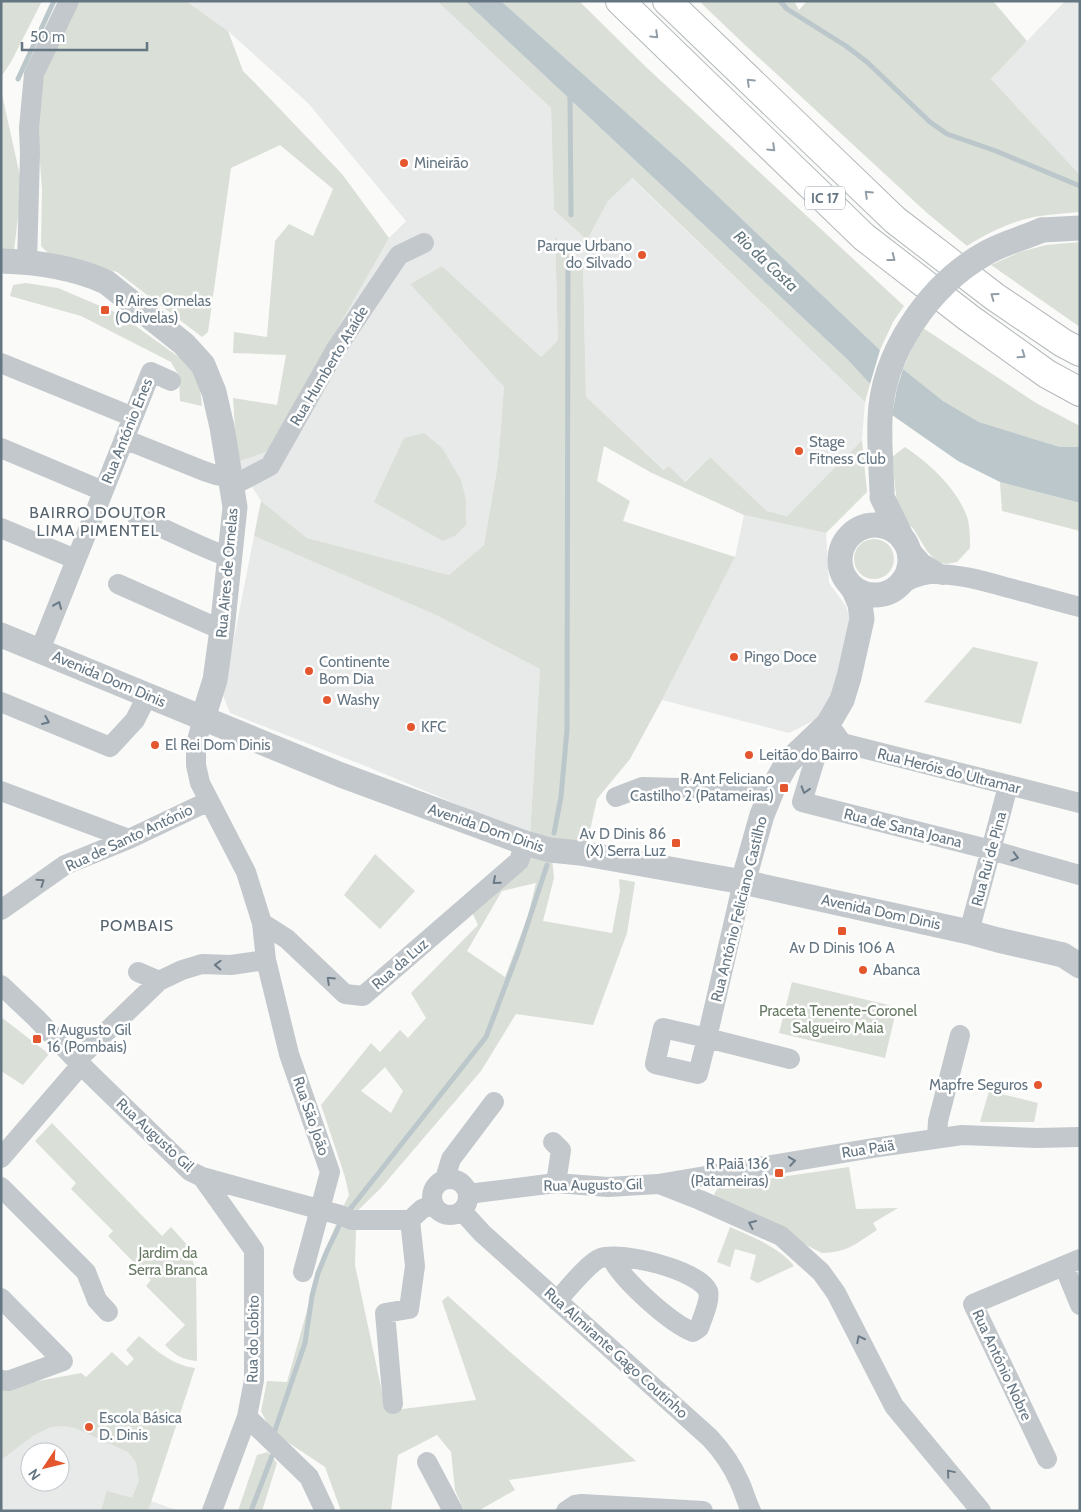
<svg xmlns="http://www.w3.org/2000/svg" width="1081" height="1512" viewBox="0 0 1081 1512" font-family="Cabin,sans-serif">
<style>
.built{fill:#e8e9e9;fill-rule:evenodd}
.green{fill:#dadfd7;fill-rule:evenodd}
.water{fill:#bbc7cb}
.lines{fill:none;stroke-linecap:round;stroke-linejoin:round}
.stream{stroke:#bbc7cb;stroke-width:5}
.trunk-casing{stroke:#b4b9bd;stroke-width:30}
.minor{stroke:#c3c8cc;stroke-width:20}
.tertiary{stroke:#c3c8cc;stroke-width:25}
.trunk{stroke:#fff;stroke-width:28}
.tertiary-bridge{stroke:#c3c8cc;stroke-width:25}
.oneway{stroke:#939fa8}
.oneway2{stroke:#6a7a87}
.poi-dot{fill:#e4572e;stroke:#fff;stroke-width:2}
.labels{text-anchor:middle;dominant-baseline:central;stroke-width:5;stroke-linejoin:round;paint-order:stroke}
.shield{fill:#fff;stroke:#939fa8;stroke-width:1}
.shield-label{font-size:14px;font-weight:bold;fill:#657683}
.poi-label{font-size:15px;fill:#657683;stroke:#fff;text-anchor:start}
.street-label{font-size:15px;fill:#657683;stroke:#fff}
.park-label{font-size:15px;fill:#687a64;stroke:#fff}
.water-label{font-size:16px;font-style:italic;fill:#60757c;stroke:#fff}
.neighbourhood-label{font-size:16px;letter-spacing:1px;fill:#57646e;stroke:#fff}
</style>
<rect width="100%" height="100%" fill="#fafaf8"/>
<path class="built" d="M186 1H437L551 108 554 210 587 240 608 201 631 178 865 402 862 440 787 516 767 511 710 457 684 482 669 466 665 470 586 398 583 266 555 238 558 340 541 357 442 266 410 284 504 387 498 463 484 545 449 575 307 538 261 501 237 462 261 454 389 238 406 221 308 103 228 31Z
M1065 1H1080V175L991 79Z
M744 515 826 533 829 583 846 606 852 625 839 679 821 717 789 733 662 700 735 557Z
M254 536 436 615 540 669 530 835 368 767 230 713 223 695Z
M195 1368 151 1501 179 1511H1V1403ZM30 1452H60V1482H30Z"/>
<path class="green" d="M1 1H42L11 62 1 77Z
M76 1H186L228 31 243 71 255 83 342 174 389 238 268 450 261 454 237 462 233 398 277 405 286 355 233 353 234 332 267 337 275 241 289 224 313 236 333 189 280 145 231 168 208 332 202 337 117 272 48 253 41 246 42 189 35 98Z
M437 1H465L848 360 870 384 865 402 632 178 608 201 587 240 554 210 551 108Z
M501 1H579L647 68 904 306 893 322 880 350 685 165Z
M699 1H794L799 10 807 1H993L1027 41 991 79 1080 175V212C1067 213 1053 214 1040 216 1014 220 989 232 967 246L927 213 744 44Z
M1 90 22 185 14 250 1 252Z
M555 237 583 266 586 397 664 470 669 466 685 482 710 457 767 511 787 516 862 440 867 492 826 533 744 515 652 473 604 446 597 481 630 501 623 521 735 557 662 700 630 759 597 799 587 844 530 835 540 669 436 615 254 536 261 501 307 538 449 575 484 545 498 463 504 387 410 284 442 266 541 357 558 340Z
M1080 242V327L991 265 1020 252 1046 245Z
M26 283 58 288 119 314 187 363 199 378 202 406 180 401 179 376 171 362 81 316 10 296 13 285Z
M923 328 1036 403 1080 426V447H1060L979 422 943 401 903 369 917 337Z
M424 433 442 448 461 480 466 500V525L456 535 443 541 374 502 404 438Z
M905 447C930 464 959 490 968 520 970 529 970 539 970 548L957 562 947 564 937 562 927 551 913 528 904 521 897 504 892 457Z
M1000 482 1080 503V531L1002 511Z
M854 559a20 20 0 1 1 40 0a20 20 0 1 1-40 0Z
M973 647 1038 662 1021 724 924 702Z
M375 854 415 891 380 929 344 895Z
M528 854 552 859 554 878 543 921 612 933 620 891 619 879 635 882 627 933 593 1025 516 1014 481 1071 380 1189 354 1214 342 1209 349 1195 345 1177 321 1105 371 1043 380 1052 400 1030 408 1038 426 1018 411 993 478 925 472 912ZM536 883 528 916 505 977 467 951 502 891ZM385 1067 403 1091 391 1113 361 1091Z
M792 982 897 1007 885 1058 779 1033Z
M1 1017 49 1054 23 1085 1 1071Z
M989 1091 1038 1103 1034 1122H980Z
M52 1123 162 1236 171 1227 189 1247 196 1272 197 1361C184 1360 174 1355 165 1345L185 1325 146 1286 151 1280 108 1236 113 1231 71 1189 76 1183 35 1141Z
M849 1167 856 1209 898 1208 873 1223 877 1230C855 1244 849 1252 822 1253L718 1201 714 1194 719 1186Z
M338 1220 356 1229 355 1265 386 1411 476 1400 442 1301 448 1296 509 1351 636 1461 509 1480 515 1490 478 1511H464L455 1490 451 1452 437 1435 398 1455 391 1511H341L325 1467 271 1431 261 1411 267 1381 287 1382 322 1257Z
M730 1227C751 1236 780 1248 794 1266L758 1283 750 1279 756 1255 735 1249 730 1267 717 1262Z
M139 1336C157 1351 172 1365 195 1368L148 1511H101L107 1491 132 1498 139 1481 136 1462 128 1452 75 1428 63 1426 51 1427 34 1435 1 1460V1388L81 1373 86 1377 112 1352 127 1366 134 1359 126 1350Z
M268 1452 277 1463 262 1511H238L257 1455Z"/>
<path class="water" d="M465 1H501L685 165 880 350 870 384 848 360Z
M903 369 943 401 979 422 1060 447H1080V503L1000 482 958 461 892 415 897 388Z"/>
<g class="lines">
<path class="stream" d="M780 1 787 9 846 46 867 62 930 122 947 134 996 151 1080 186
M18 79 54 1
M570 95 571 215
M554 833 561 797 567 730 568 259
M347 1213 486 1037 519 950 547 865
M274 1433 305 1343 312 1296 318 1273 327 1251 342 1220
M251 1511 272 1456"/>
<defs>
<path id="trunk" d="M620 1 864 237 969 318 1047 374 1080 392
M667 1 895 220 995 297 1063 343 1080 352"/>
</defs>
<use href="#trunk" class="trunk-casing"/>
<path class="minor" d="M27 262 30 154 29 128 34 74 69 1
M1 363 133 417
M124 439 204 471 216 475 230 477
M1 448 103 491
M232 486 270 466 336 349 399 255 424 243
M137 517C169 530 199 547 231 558
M1 528 75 559
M907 546 922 563 942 575
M118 584 222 630
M895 588C906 581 917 575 930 574 957 573 984 581 1009 588 1033 594 1056 601 1080 607
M40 650 151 372 171 381
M1 702 110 747 135 720 147 696
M203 718 196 744V765L200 783 246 872 262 923 266 960 289 1054 330 1172 303 1272
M835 733 842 743 1080 803
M842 743 825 746 815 759 802 802 991 850 1080 875
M1 791 129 839
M616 797 642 787 718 789 756 786 773 788
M743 882 707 1038 663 1028 655 1064 698 1074 707 1038 790 1059
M1 910 65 865 129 839 209 801
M262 923 287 939 345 994 363 996 519 861 525 843
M969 932 1008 786
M138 972 159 981
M1 985 36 1018 81 1065 190 1171 202 1177 340 1215 352 1220H410L422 1209 433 1204
M77 1060 159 981 182 970 202 964 231 965 266 960
M937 1138 938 1121 960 1035
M553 1142 561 1150 556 1183
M1 1158 81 1065
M202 1177 254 1250V1380L247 1417 212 1511
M432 1197a18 18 0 1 1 36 0a18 18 0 1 1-36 0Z
M445 1179 451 1159 494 1102
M659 1184 700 1200 781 1236 821 1272 836 1293 894 1406 981 1511
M1 1187 86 1272 97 1300 108 1312
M468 1194 556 1183 608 1187 658 1184 873 1148 962 1135 1037 1138 1080 1137
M462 1211 482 1233 710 1438C722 1451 732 1465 739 1481 744 1491 746 1501 751 1511
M1064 1266 1080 1305
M1 1298 63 1361 8 1381 1 1380
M557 1301C567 1290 589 1262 601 1258 622 1251 698 1270 708 1291 711 1299 702 1319 699 1328L693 1332C670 1323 621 1279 611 1257
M393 1404 385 1313 409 1309 415 1266 410 1220
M247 1417 309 1477 325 1511
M1047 1459 973 1304 1080 1259
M427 1462 453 1511
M566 1511 575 1505 582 1504 703 1511"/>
<path class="tertiary" d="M1042 230 1080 228
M1 261C37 262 73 267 106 282L184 344 203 365 214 392 222 427 235 507 222 630 215 680 203 718
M882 497 902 538
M840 560a35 35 0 1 1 70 0a35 35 0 1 1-70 0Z
M1 635 341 775 525 843 550 850 580 853 743 882 969 932 998 940 1063 955 1080 966
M743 882 762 815 773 788 787 763 828 724 842 700 849 677 862 619 860 604 854 590 845 578"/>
<use href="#trunk" class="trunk"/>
<path class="tertiary-bridge" d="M882 491C881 467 879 443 880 419 882 353 929 285 986 253 1003 243 1024 238 1042 230"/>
</g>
<defs><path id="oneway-chevron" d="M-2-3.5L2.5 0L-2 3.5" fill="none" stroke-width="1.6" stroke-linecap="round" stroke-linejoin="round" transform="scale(1.25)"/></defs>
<g class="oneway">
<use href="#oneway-chevron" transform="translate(655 35) rotate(44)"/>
<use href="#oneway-chevron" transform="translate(750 82) rotate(-136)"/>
<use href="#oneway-chevron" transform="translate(772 148) rotate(44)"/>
<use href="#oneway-chevron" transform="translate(868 194) rotate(-136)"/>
<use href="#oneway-chevron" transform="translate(892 258) rotate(38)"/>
<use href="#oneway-chevron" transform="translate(994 296) rotate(-144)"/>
<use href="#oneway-chevron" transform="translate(1022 355) rotate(35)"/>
</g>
<g class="oneway2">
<use href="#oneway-chevron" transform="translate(58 605) rotate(-68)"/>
<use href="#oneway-chevron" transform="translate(46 721) rotate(23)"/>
<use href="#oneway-chevron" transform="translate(805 790) rotate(107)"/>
<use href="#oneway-chevron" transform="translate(1015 857) rotate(15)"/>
<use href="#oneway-chevron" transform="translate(496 881) rotate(139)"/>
<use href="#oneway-chevron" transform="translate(41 882) rotate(-35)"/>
<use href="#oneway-chevron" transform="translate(218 965) rotate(-178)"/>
<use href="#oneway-chevron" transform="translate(330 980) rotate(-137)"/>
<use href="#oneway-chevron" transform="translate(792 1161) rotate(-9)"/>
<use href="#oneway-chevron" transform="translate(752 1224) rotate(-156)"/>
<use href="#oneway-chevron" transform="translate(860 1339) rotate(-117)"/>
<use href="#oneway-chevron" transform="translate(950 1473) rotate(-130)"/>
</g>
<g class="poi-dot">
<circle cx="404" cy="163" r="5"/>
<circle cx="642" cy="255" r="5"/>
<rect x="100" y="305" width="10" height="10" rx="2.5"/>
<circle cx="799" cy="451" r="5"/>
<circle cx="734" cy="657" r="5"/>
<circle cx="309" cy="671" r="5"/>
<circle cx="327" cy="700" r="5"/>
<circle cx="411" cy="727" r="5"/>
<circle cx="155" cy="745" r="5"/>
<circle cx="749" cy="755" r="5"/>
<rect x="779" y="783" width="10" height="10" rx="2.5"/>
<rect x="671" y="838" width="10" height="10" rx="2.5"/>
<rect x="837" y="926" width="10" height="10" rx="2.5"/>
<circle cx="863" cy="970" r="5"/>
<rect x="32" y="1034" width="10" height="10" rx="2.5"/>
<circle cx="1038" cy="1085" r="5"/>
<rect x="774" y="1168" width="10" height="10" rx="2.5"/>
<circle cx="89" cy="1427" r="5"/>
</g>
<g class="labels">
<rect class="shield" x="805" y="186.5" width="40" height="23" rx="4"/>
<g class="shield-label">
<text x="825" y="198">IC 17</text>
</g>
<g class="poi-label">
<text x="414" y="163">Mineirão</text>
<text x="632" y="246" text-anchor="end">Parque Urbano<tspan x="632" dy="17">do Silvado</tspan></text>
<text x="115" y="301">R Aires Ornelas<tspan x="115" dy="17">(Odivelas)</tspan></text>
<text x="809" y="442">Stage<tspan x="809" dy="17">Fitness Club</tspan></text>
<text x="744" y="657">Pingo Doce</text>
<text x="319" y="662">Continente<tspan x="319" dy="17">Bom Dia</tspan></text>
<text x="337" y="700">Washy</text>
<text x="421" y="727">KFC</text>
<text x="165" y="745">El Rei Dom Dinis</text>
<text x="759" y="755">Leitão do Bairro</text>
<text x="774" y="779" text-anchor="end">R Ant Feliciano<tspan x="774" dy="17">Castilho 2 (Patameiras)</tspan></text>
<text x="666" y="834" text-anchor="end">Av D Dinis 86<tspan x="666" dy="17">(X) Serra Luz</tspan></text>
<text x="842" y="948" text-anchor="middle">Av D Dinis 106 A</text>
<text x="873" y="970">Abanca</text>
<text x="47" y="1030">R Augusto Gil<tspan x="47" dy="17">16 (Pombais)</tspan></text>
<text x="1028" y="1085" text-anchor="end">Mapfre Seguros</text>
<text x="769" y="1164" text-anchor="end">R Paiã 136<tspan x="769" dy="17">(Patameiras)</tspan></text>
<text x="99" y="1418">Escola Básica<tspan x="99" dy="17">D. Dinis</tspan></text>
</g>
<g class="street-label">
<text transform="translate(329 366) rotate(-59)">Rua Humberto Ataíde</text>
<text transform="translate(127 431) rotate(-68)">Rua António Enes</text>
<text transform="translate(227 573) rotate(-85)">Rua Aires de Ornelas</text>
<text transform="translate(109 679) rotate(23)">Avenida Dom Dinis</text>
<text transform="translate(949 771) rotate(14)">Rua Heróis do Ultramar</text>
<text transform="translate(486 828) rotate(19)">Avenida Dom Dinis</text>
<text transform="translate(903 828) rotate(14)">Rua de Santa Joana</text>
<text transform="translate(129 838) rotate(-25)">Rua de Santo António</text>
<text transform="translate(989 859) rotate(-75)">Rua Rui de Pina</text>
<text transform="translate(739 909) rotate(-76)">Rua António Feliciano Castilho</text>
<text transform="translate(881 912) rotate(12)">Avenida Dom Dinis</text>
<text transform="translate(400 964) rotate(-41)">Rua da Luz</text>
<text transform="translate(311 1116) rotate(71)">Rua São João</text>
<text transform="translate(155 1135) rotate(43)">Rua Augusto Gil</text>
<text transform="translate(868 1149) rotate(-9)">Rua Paiã</text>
<text transform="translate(593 1185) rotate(-1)">Rua Augusto Gil</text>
<text transform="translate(253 1339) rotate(-89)">Rua do Lobito</text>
<text transform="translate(616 1353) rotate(42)">Rua Almirante Gago Coutinho</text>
<text transform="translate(1002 1365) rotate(65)">Rua António Nobre</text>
</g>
<g class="park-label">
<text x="838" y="1011">Praceta Tenente-Coronel<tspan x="838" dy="17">Salgueiro Maia</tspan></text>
<text x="168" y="1253">Jardim da<tspan x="168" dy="17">Serra Branca</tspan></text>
</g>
<g class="water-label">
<text transform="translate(766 261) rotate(43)">Rio da Costa</text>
</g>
<g class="neighbourhood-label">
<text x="98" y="512">BAIRRO DOUTOR<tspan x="98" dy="18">LIMA PIMENTEL</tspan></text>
<text x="137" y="925">POMBAIS</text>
</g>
</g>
<rect width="1081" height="1512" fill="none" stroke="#657683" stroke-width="5"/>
<g transform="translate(45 1467) rotate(235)"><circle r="24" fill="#ffffff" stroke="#c1c8cd"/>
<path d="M0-4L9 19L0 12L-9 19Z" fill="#e4572e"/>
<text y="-8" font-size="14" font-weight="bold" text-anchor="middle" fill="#657683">N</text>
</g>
<path d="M22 42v8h125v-8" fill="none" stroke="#657683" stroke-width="2.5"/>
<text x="30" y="42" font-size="15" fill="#657683" stroke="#ffffff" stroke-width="4" paint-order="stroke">50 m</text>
</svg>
